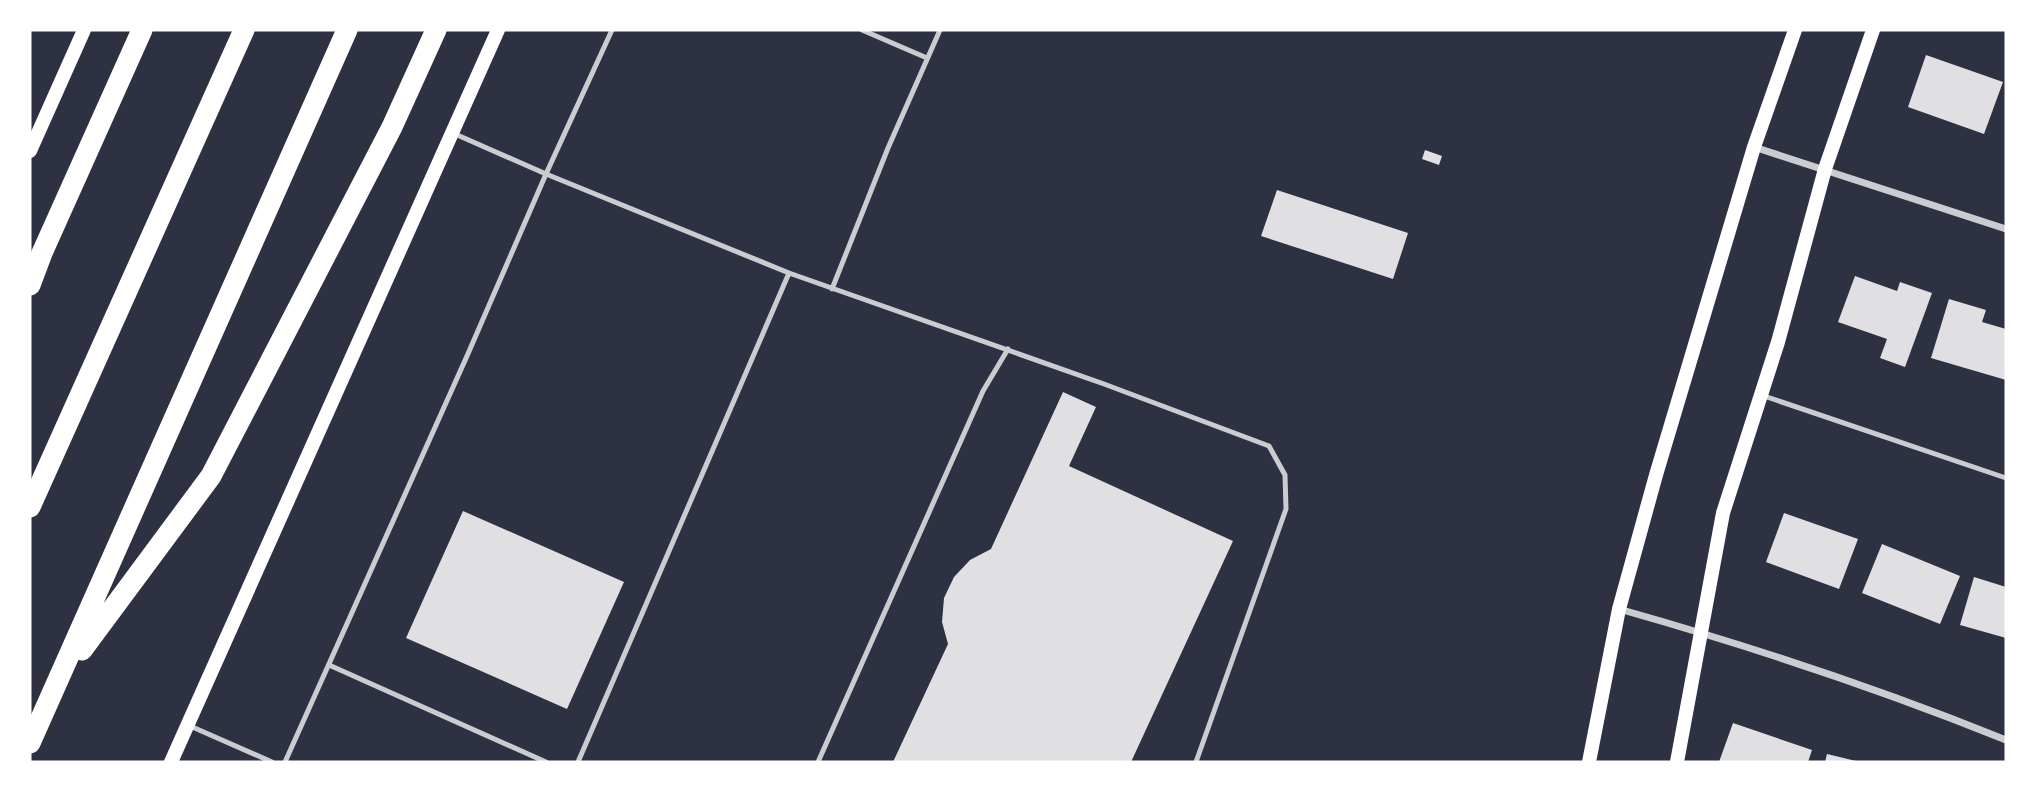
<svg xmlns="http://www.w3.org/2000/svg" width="2036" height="792" viewBox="0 0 2036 792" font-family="Manrope,sans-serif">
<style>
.building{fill:#e0e0e3}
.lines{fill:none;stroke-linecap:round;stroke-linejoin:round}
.service{stroke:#caccd0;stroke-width:5}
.minor{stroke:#caccd0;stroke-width:7}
.secondary{stroke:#fff;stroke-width:14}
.motorway{stroke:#fff;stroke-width:21}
</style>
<rect width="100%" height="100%" fill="#2d3142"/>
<path class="building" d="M1926 55 2003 82 1984 134 1908 107Z
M1425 150 1442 156 1439 165 1422 159Z
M1277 190 1408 233 1393 279 1261 236Z
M1855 276 1897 291 1900 282 1932 293 1905 367 1880 358 1887 339 1838 322Z
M1949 299 1986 310 1982 322 2006 329V380L1931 358Z
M1063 392 1096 407 1069 466 1233 541 1131 762H893L948 644 942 622 944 598 954 577 970 560 991 549Z
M463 511 624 582 567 709 406 638Z
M1784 513 1858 539 1839 589 1766 562Z
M1882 544 1960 576 1940 624 1862 593Z
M1974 577 2006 587V638L1960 625Z
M1733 723 1812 750 1808 762H1719Z
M1827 754 1856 761V762H1825Z"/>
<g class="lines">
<path class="service" d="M862 30 927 58
M455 134 546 174 789 273 1104 384 1269 446 1285 475 1286 509 1196 762
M832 289 888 148 940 30
M1764 396 2006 478
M329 665 546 762
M190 726 272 762
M285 762 467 356 546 174 612 30
M578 762 789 273
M818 762 983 391 1008 349"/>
<path class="minor" d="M1754 147 2006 229
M1619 609C1750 646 1880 689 2006 740"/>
<path class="secondary" d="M30 151 84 30
M171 762 498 30
M1589 762 1619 609 1656 475 1754 147 1795 30
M1677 762 1723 513 1778 342 1825 169 1873 30"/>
<path class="motorway" d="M30 285 42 253 142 30
M30 507 244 30
M82 650 211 476 392 127 436 30
M30 743 347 30"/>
</g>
<rect width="2036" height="792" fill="none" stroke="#ffffff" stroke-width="63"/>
</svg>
